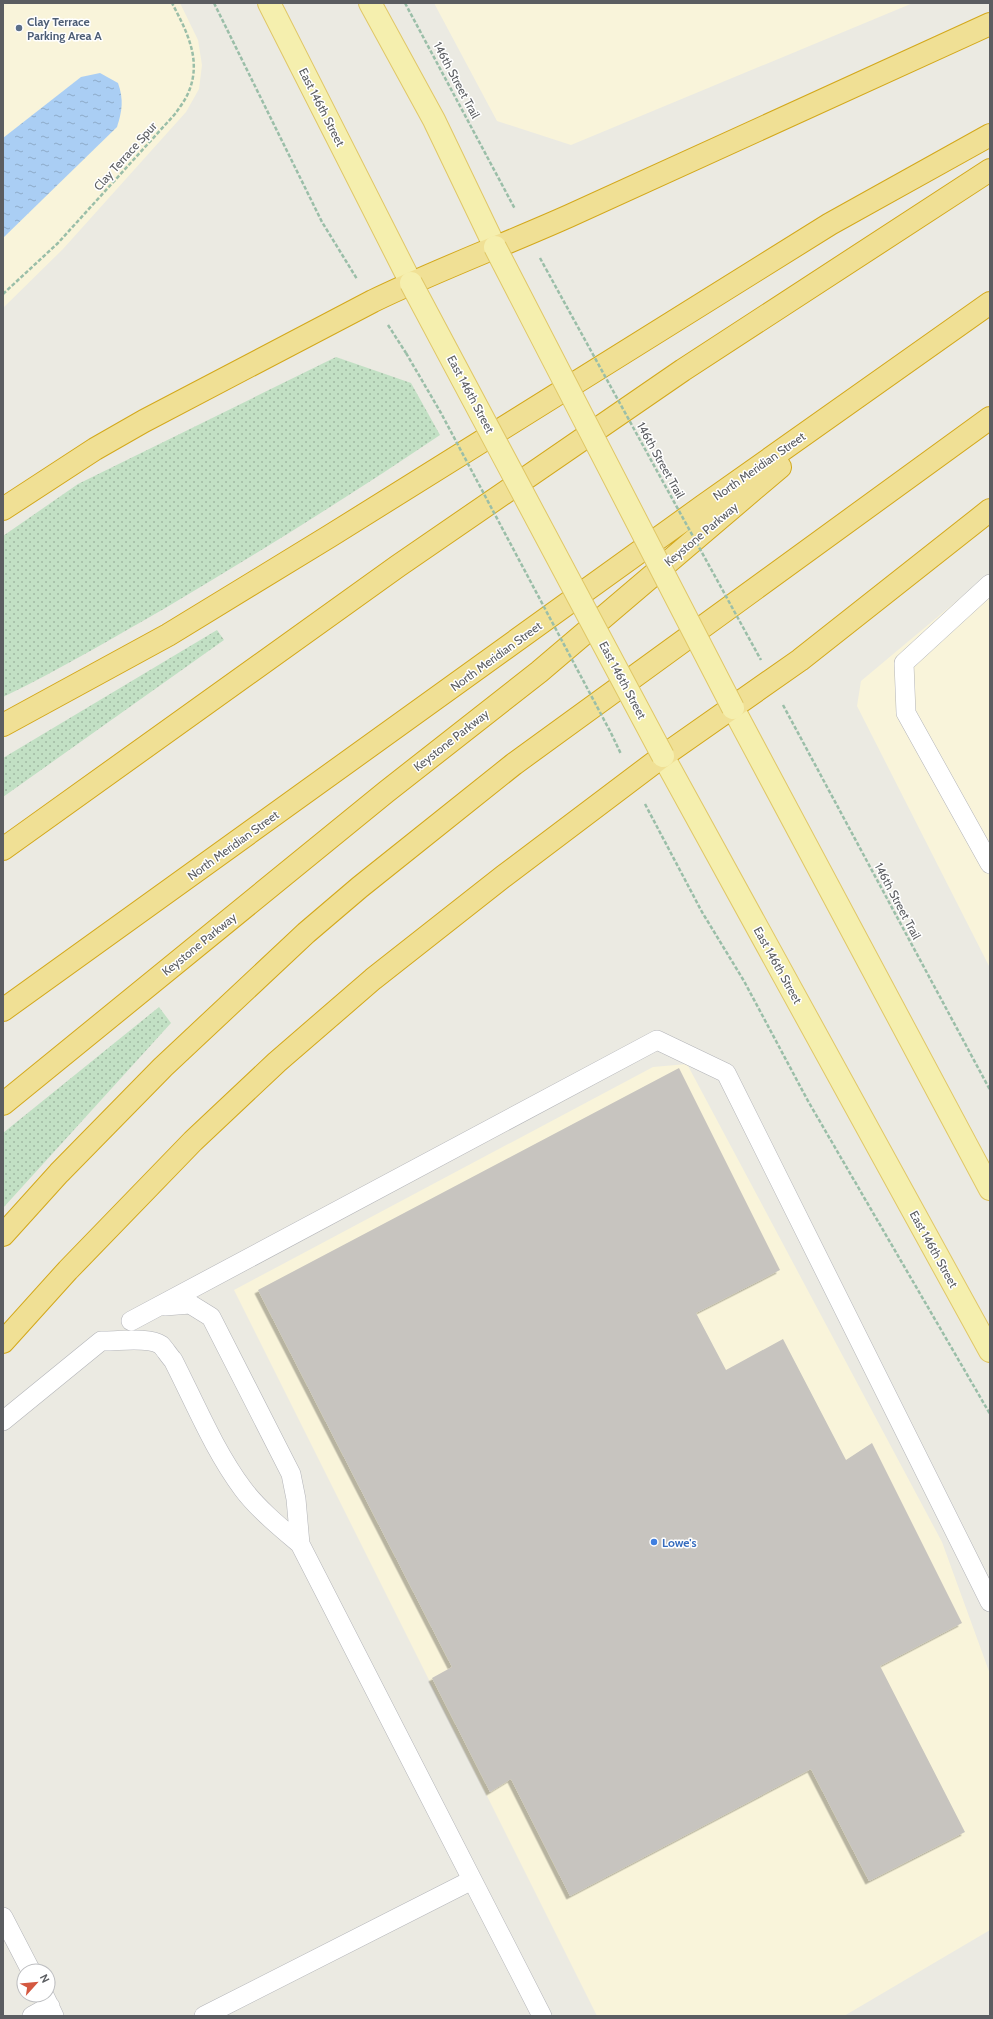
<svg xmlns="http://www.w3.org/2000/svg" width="993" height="2019" viewBox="0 0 993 2019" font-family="Cabin,sans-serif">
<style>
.commercial{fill:#f9f4da}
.grass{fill:url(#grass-dots)}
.water{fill:url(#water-ripples)}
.building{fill:#c7c4bf;filter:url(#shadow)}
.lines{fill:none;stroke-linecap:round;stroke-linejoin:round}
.lane-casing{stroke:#b3b4b8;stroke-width:20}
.primary-casing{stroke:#e0c767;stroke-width:24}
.highway-casing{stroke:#d3a81b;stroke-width:24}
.path{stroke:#9abea8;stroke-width:2.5;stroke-dasharray:4 2;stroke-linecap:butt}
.lane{stroke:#fff;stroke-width:19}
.primary{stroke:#f5efae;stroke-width:22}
.highway{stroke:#f0e095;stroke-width:22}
.primary-bridge-casing{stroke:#e0c767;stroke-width:24;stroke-linecap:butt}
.path-bridge{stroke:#9abea8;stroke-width:2.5;stroke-dasharray:4 2;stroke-linecap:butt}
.primary-bridge{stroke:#f5efae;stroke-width:22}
.service-dot{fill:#5c6f8a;stroke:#fff;stroke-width:1.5}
.shop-dot{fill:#3f7fe0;stroke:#fff;stroke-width:1.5}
.labels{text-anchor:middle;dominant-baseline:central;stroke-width:3;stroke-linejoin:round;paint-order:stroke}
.service-label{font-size:12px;font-weight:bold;fill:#4e5e75;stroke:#fff;text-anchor:start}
.street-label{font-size:12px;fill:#5b5d61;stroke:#fff}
.shop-label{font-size:12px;font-weight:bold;fill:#366cbe;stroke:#fff;text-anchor:start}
</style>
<defs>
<pattern id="grass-dots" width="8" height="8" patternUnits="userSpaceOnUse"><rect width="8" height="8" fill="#c2e0c4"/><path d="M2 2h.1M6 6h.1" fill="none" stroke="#a1b9a3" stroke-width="1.8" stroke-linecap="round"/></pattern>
<pattern id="water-ripples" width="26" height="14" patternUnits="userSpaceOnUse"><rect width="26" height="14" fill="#aacef4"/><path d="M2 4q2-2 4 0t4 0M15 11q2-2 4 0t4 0" fill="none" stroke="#8daac9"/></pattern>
<filter id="shadow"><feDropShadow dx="-3.5" dy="3.5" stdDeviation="0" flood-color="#0004"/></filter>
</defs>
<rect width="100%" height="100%" fill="#ebeae2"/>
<path class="commercial" d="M3 3H180L198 40 202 65 199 89 186 112 63 249 3 308Z
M434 3H913L571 145 497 121Z
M990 573V968L857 706 861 681Z
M687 1064 942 1542 990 1674V1930L844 2016H597L234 1290 653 1067Z"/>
<path class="grass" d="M336 357 411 383 440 435C351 495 260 552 167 607 113 638 59 670 3 697V536L78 484Z
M217 630 224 640 3 797V758Z
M159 1007 171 1023 3 1208V1133Z"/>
<path class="water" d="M100 73 118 83C124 100 122 111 117 127L3 238V138L81 77Z"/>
<path class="building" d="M679 1068 780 1270 696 1313 726 1370 783 1339 846 1460 872 1443 962 1623 880 1666 965 1832 869 1881 811 1769 570 1896 511 1779 490 1792 432 1678 452 1667 258 1290Z"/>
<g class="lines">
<defs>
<path id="lane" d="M990 584 904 663 906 713 990 864
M165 1306 190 1304 211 1317 291 1474 296 1499 300 1544
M131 1321 657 1040 726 1073 990 1602
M3 1421 101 1341C116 1342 148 1336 161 1345 165 1349 169 1356 173 1360 195 1403 214 1450 243 1489 258 1509 280 1527 300 1544L542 2016
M3 1917 31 1971
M44 1995 54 2016
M32 2016 50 2006
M204 2016 472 1880"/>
<path id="primary" d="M269 3 411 283
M370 3 434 120 495 247
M733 708 990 1189
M663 756 990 1351"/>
<path id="highway" d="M3 509 95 449 144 421 373 301C437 270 504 245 569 216 710 153 850 88 990 24
M3 725 168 635 330 536 830 224 990 135
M3 849 398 566 683 370 990 170
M3 1010 703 506 990 303
M3 1104 386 792 539 672 780 467
M3 1235 59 1173 163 1067 306 933 360 887 514 764 990 418
M3 1342 68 1270 193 1141 277 1062 373 979 504 876 663 756 800 660 990 510"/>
</defs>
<use href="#lane" class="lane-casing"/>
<use href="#primary" class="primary-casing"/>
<use href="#highway" class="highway-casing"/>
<path class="path" d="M214 3 322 222 357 279
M405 3 515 209
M540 258 546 269
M3 294 58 243 175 114C180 107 186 99 189 91 202 59 186 30 172 3
M388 325 406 353
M783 705 990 1090
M611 733 621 754
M645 804 702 912 744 981 808 1101 990 1414"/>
<use href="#lane" class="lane"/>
<use href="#primary" class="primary"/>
<use href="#highway" class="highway"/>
<defs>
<path id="primary-bridge" d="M495 247 733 708
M411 283 663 756"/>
</defs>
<use href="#primary-bridge" class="primary-bridge-casing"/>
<path class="path-bridge" d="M546 269 761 660
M406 353 441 413 611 733"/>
<use href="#primary-bridge" class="primary-bridge"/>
</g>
<circle class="service-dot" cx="19" cy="28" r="4"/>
<circle class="shop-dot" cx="654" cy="1542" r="4"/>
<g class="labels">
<g class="service-label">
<text x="27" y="21">Clay Terrace<tspan x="27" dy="14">Parking Area A</tspan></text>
</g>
<g class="street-label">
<text transform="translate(457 80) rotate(62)">146th Street Trail</text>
<text transform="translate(322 107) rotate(63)">East 146th Street</text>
<text transform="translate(125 156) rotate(-48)">Clay Terrace Spur</text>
<text transform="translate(471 394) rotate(62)">East 146th Street</text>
<text transform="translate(661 460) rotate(61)">146th Street Trail</text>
<text transform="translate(759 466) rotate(-35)">North Meridian Street</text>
<text transform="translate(701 534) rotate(-40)">Keystone Parkway</text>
<text transform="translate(496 656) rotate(-36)">North Meridian Street</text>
<text transform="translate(623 680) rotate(62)">East 146th Street</text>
<text transform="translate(451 740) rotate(-38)">Keystone Parkway</text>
<text transform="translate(233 845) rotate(-36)">North Meridian Street</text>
<text transform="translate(898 901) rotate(62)">146th Street Trail</text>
<text transform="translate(199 944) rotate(-39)">Keystone Parkway</text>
<text transform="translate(778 965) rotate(61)">East 146th Street</text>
<text transform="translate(934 1249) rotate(61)">East 146th Street</text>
</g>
<g class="shop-label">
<text x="662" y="1542">Lowe's</text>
</g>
</g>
<rect width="993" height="2019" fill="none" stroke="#5b5d61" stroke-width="8"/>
<g transform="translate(36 1983) rotate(63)"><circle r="19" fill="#ffffff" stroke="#bdbec0"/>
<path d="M0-3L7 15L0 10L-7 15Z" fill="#d45840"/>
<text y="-6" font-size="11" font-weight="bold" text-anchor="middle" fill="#5b5d61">N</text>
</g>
</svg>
